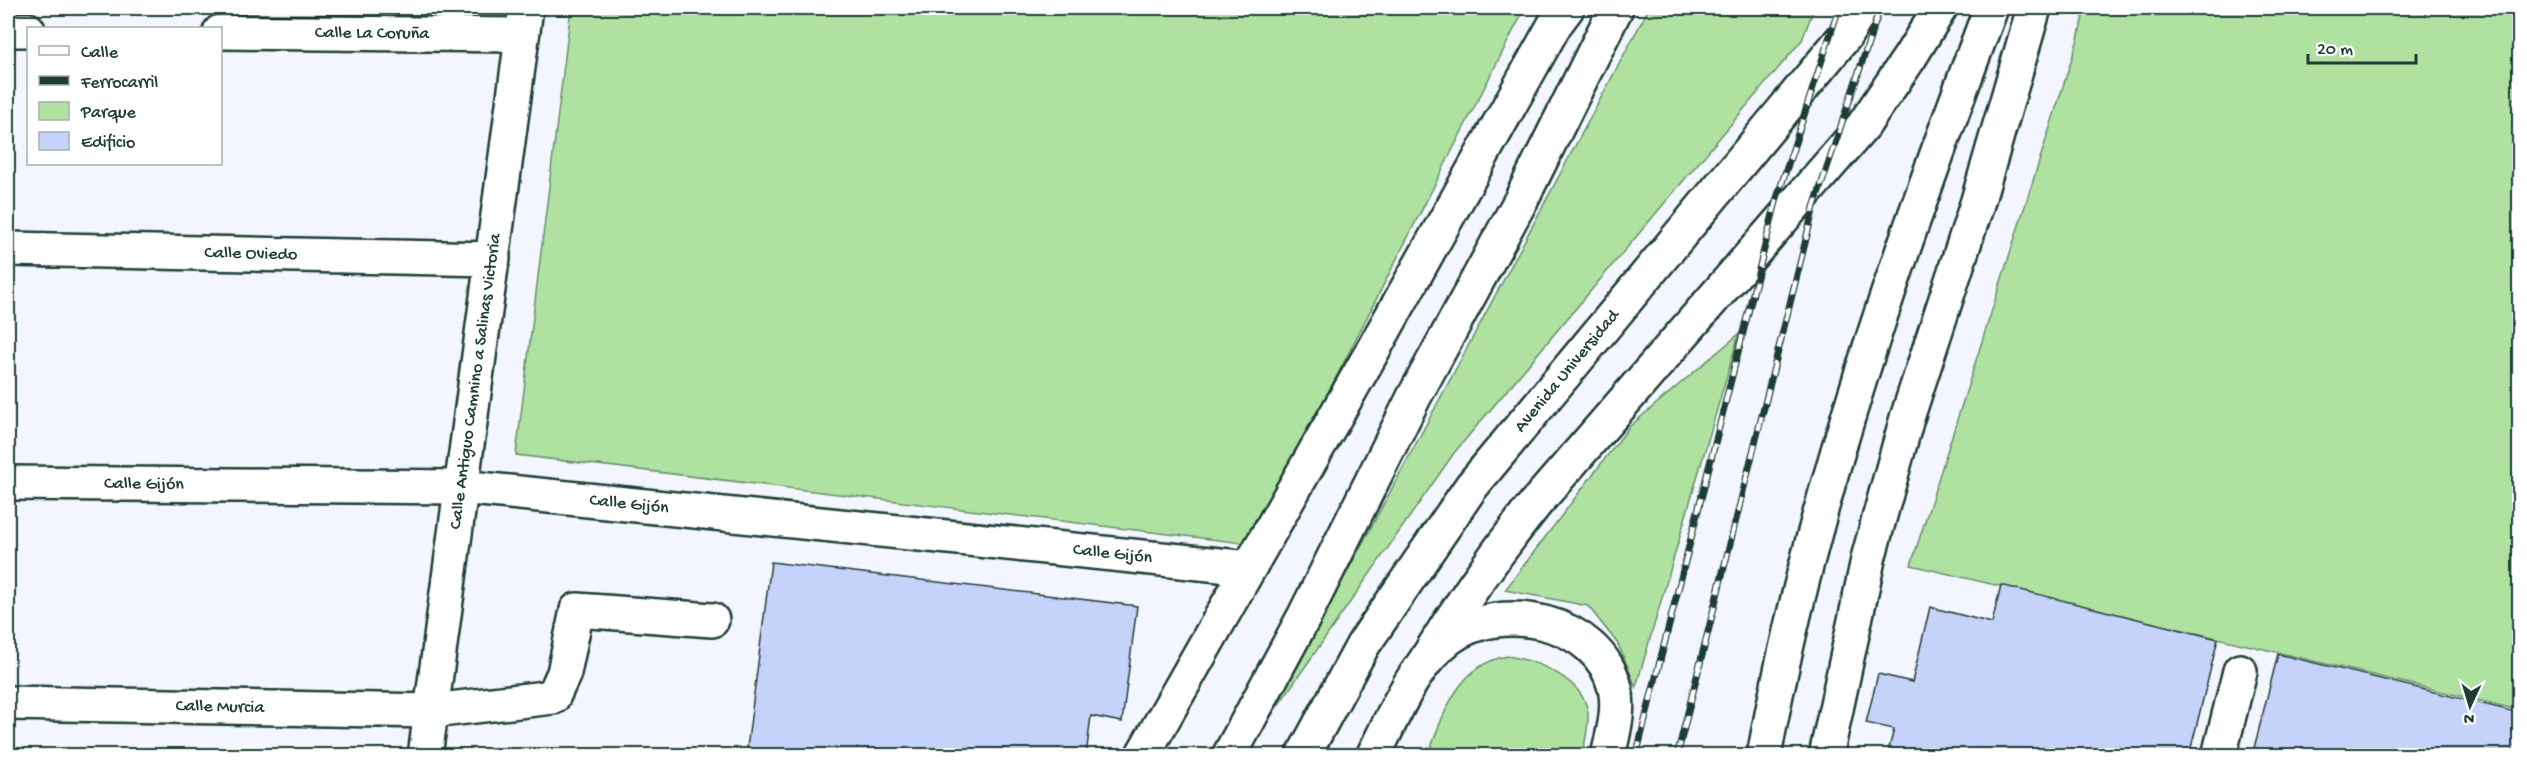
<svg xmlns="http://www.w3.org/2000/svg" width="2527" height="763" viewBox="0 0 2527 763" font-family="'Gochi Hand',sans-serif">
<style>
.green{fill:#afe1a1;stroke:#678f6a;stroke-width:1.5}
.building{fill:#c5d2f9;stroke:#1f3d34;stroke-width:1.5}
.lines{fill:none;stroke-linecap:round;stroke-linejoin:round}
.minor-casing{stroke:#1f3d34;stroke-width:38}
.highway-casing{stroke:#1f3d34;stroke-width:38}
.minor{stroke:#fff;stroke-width:33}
.highway{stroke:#fff;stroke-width:33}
.rail-casing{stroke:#1f3d34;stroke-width:7}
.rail{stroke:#fff;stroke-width:4.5;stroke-dasharray:14;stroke-linecap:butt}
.labels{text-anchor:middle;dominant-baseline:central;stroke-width:4.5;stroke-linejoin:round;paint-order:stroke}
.street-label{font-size:18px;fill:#1f3d34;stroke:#fff}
</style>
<rect width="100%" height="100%" fill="#f3f6fe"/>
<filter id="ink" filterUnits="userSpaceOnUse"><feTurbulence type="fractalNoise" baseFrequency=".0167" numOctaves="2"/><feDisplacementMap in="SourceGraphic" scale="12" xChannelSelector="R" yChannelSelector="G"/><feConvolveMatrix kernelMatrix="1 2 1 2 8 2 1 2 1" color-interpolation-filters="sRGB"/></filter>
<g filter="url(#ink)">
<path class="green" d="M571 8H1525L1251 544 516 455Z
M1649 8H1814L1802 40 1454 453 1268 720Z
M2085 8H2519V710L1911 565 2078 39Z
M1739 334 1636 687 1618 644 1588 606 1505 590 1629 427Z
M1508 656C1537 661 1584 679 1588 713 1589 727 1585 743 1582 755H1428C1444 713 1458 664 1508 656Z"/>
<path class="building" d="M771 562 1137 606 1122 722 1091 716 1086 756H746Z
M2001 585 2218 639 2189 756H1887L1894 729 1866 723 1878 674 1912 682 1930 607 1992 623Z
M2278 654 2520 713V756H2252Z
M523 751 560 756H523Z"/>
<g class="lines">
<defs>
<g id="minor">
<path d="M8 30H28"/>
<path id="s1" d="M220 32 522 35"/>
<path id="s2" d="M8 249 493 259"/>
<path id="s3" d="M8 483 461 487 1249 568"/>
<path id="s4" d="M8 703 432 711 553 697 564 673 577 610 712 620"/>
<path id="s5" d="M425 756 526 8"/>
<path d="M1764 756C1811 498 1899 252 1991 8"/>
<path d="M1826 756 1869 555 1907 418 1977 204 2034 8"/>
<path d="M2219 756 2240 671"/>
</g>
<g id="highway">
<path d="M1424 663C1458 607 1494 555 1535 504L1863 126 1910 57 1940 8"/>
<path d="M1142 756 1368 359 1555 24 1567 8"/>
<path d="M1229 756 1305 615 1414 397 1521 200 1616 8"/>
<path id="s6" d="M1303 756 1363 645 1471 487 1845 36 1862 8"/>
<path d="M1373 756C1394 716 1412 666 1449 638 1501 600 1599 620 1615 688 1620 710 1613 734 1608 756"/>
</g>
</defs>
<use href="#minor" class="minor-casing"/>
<use href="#highway" class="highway-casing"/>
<use href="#minor" class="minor"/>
<use href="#highway" class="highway"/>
<defs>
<path id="rail" d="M1636 756 1777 198 1839 8
M1677 756 1814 207 1880 8"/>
</defs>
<use href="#rail" class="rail-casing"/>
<use href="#rail" class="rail"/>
</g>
</g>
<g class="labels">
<g class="street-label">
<text stroke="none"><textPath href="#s1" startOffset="152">Calle La Coruña</textPath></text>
<text stroke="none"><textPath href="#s2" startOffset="243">Calle Oviedo</textPath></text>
<text stroke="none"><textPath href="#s6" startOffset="468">Avenida Universidad</textPath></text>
<text stroke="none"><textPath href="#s5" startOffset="378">Calle Antiguo Camnino a Salinas Victoria</textPath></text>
<text stroke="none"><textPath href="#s3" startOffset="136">Calle Gijón</textPath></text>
<text stroke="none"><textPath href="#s3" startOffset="622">Calle Gijón</textPath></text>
<text stroke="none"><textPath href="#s3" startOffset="1108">Calle Gijón</textPath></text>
<text stroke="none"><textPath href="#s4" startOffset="212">Calle Murcia</textPath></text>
</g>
</g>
<rect width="2527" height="763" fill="none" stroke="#fff" stroke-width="30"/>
<rect x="15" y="15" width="2497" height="733" fill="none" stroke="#1f3d34" stroke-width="2" filter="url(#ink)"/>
<rect x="27" y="27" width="195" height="138" fill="#ffffff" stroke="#a5b1ae" stroke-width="1.5"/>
<rect x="39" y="46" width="30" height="9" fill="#ffffff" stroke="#a5b1ae" stroke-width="1.5"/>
<text x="81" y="57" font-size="18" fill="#1f3d34">Calle</text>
<rect x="39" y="76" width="30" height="9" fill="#1f3d34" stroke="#a5b1ae" stroke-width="1.5"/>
<text x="81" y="87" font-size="18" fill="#1f3d34">Ferrocarril</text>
<rect x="39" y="102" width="30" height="18" fill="#afe1a1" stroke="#a5b1ae" stroke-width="1.5"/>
<text x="81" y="117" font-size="18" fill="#1f3d34">Parque</text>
<rect x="39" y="132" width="30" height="18" fill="#c5d2f9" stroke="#a5b1ae" stroke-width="1.5"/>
<text x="81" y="147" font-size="18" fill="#1f3d34">Edificio</text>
<g transform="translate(2470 706) rotate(184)" stroke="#ffffff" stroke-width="4.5" paint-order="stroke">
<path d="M0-4.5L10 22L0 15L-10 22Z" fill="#1f3d34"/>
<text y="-9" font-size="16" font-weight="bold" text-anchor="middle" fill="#1f3d34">N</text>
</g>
<path d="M2308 54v9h108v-9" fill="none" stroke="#1f3d34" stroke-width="3"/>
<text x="2317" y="54" font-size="18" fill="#1f3d34" stroke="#ffffff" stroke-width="4.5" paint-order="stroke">20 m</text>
</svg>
